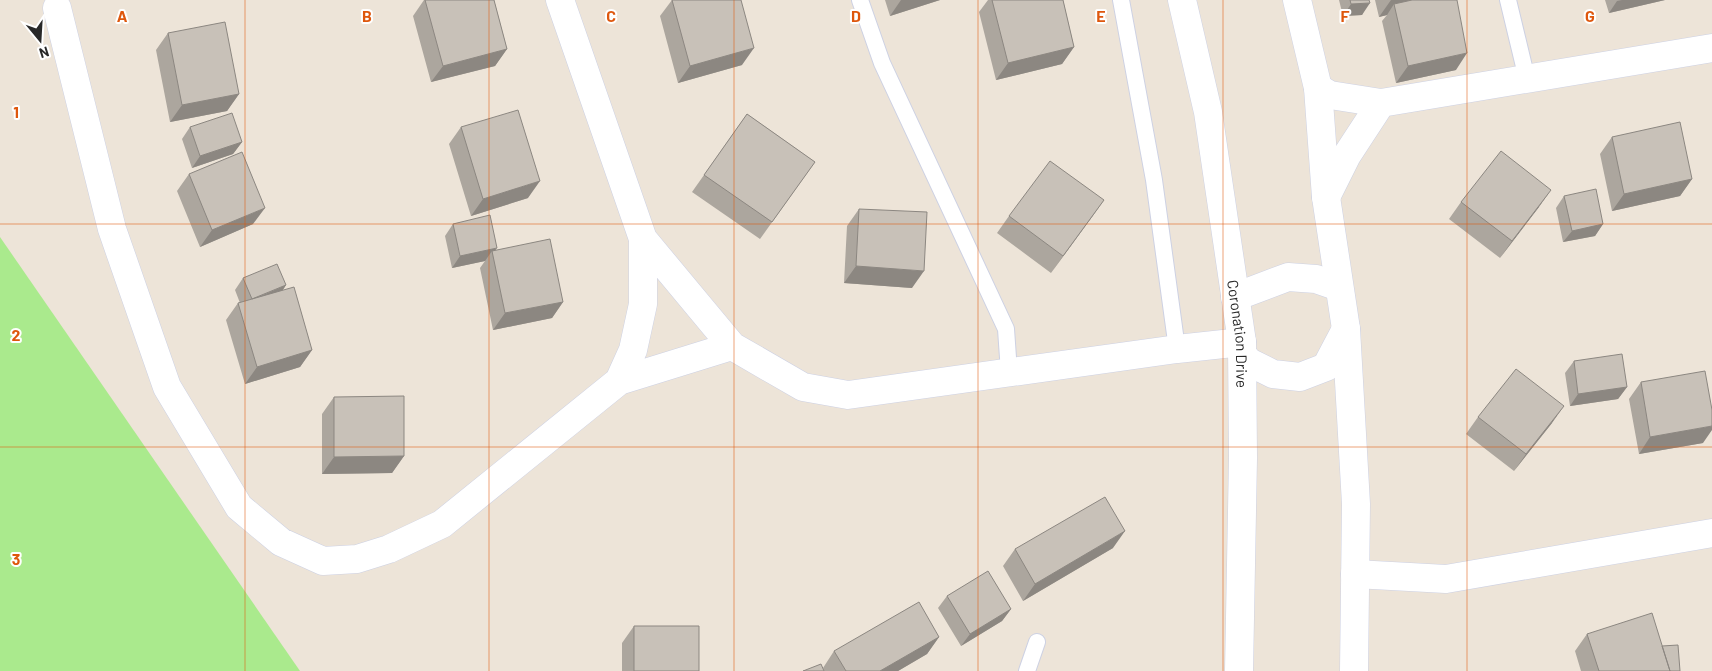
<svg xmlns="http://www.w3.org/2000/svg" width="1712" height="671" viewBox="0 0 1712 671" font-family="Barlow,sans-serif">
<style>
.green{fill:#aaea8d}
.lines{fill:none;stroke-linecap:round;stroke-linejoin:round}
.lane-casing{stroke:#cdd1e3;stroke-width:18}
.street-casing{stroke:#cdd1e3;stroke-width:29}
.secondary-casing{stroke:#cdd1e3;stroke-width:29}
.lane{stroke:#fff;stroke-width:16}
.street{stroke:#fff;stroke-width:28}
.secondary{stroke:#fff;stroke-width:28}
.wall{fill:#aca69e}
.shaded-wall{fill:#8c8781}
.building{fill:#c8c1b8;stroke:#8c8781}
.grid{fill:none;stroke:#de570d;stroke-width:1;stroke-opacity:0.55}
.labels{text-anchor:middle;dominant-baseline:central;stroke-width:4;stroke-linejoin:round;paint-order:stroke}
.street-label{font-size:15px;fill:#282828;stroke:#fff}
.grid-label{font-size:16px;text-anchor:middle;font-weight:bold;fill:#de570d;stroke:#fff;stroke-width:4;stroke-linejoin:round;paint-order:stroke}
</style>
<rect width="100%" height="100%" fill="#ede4d8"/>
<path class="green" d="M0 237 300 671H0Z"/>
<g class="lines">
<defs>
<path id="lane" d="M860 0 882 63 1006 329 1009 372
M1121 0 1154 180 1177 349
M1508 0 1527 79
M1027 671 1037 642"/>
<path id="street" d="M560 0 643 239 732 346 803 387 848 395 1177 349 1242 342
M57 8 112 229 167 387 239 507 281 542 323 561 357 559 389 549 442 524 619 381 633 350 643 304V239
M1318 88 1330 95 1381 103 1712 48
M1326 197 1347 155 1381 103
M619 381 732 346
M1355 574 1446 579 1712 533"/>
<g id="secondary">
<path id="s1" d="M1182 0 1208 112 1242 342 1243 458 1239 671"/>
<path d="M1297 0 1318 88 1326 197 1346 329 1356 504 1354 671"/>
<path d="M1235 297 1288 277 1316 279 1339 287"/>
<path d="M1242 354 1249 362 1273 374 1300 377 1326 367 1346 329"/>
</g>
</defs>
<use href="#lane" class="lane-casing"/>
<use href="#street" class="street-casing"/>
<use href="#secondary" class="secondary-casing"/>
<use href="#lane" class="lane"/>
<use href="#street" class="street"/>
<use href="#secondary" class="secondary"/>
</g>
<path class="wall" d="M424 0H494L507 49 495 66 431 82 413 16Z
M672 0H741L742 65 678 83 660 16Z
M885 0H940L890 16Z
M988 0H1063L1074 47 1062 64 996 80 979 12Z
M1339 0H1369L1362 15 1343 16Z
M1375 0H1457L1456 70 1396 83 1382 21 1387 15 1379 17Z
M1605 0H1665L1609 13Z
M168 33 239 94 227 111 170 122 156 50Z
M747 114 815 162 760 239 692 192Z
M190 127 242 142 233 154 192 168 182 139Z
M461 127 528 198 471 216 449 144Z
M1612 137 1692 179 1680 196 1612 211 1600 154Z
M189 174 253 224 200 247 177 191Z
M1564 196 1603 224 1595 236 1563 242 1556 208Z
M1104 200 1051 273 997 233 1009 216Z
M1461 202 1539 207 1500 258 1449 219Z
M859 209 912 288 844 283 847 226Z
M453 224 496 250 563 302 552 318 493 330 480 268 485 261 452 268 445 236Z
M243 278 286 285 283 290 312 350 300 367 245 384 226 320 238 303H240L235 290Z
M1574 361 1627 387 1618 399 1570 406 1565 373Z
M1641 382 1703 443 1639 454 1629 399Z
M334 397 404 456 392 473 322 474V414Z
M1478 417 1552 423 1514 471 1466 434Z
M1113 548 1023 601 1003 566 1015 549Z
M947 596 1011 609 1002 621 961 646 938 608Z
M634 626 699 671H622V643Z
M1587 634 1662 646 1680 671H1581L1575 651Z
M939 637 927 654 898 671H824L823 668 834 651Z"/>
<path class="shaded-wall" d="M901 0H940L890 16Z
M1391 0H1445L1394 4 1387 15 1379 17Z
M1622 0H1665L1609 13 1617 1Z
M1370 3 1362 15 1343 16 1351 4Z
M1074 47 1062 64 996 80 1008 63Z
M754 48 742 65 678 83 690 66Z
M507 49 495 66 431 82 443 66Z
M1467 53 1456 70 1396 83 1408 66Z
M239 94 227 111 170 122 182 105Z
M242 142 233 154 192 168 200 156Z
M1692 179 1680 196 1612 211 1624 194Z
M540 181 528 198 471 216 483 199Z
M1551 190 1539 207 1500 258 1512 241Z
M1104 200 1092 217 1051 273 1063 256Z
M265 208 253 224 200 247 212 230Z
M1603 224 1595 236 1563 242 1572 231Z
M497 248 492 255V251L485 261 452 268 460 256Z
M856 266 924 271 912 288 844 283Z
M286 285 278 297 252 300Z
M563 302 552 318 493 330 505 313Z
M312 350 300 367 245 384 257 367Z
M1627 387 1618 399 1570 406 1578 394Z
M1564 406 1552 423 1514 471 1526 454Z
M1712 426V430L1703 443 1639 454 1650 437Z
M404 456 392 473 322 474 334 457Z
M1125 531 1113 548 1023 601 1035 584Z
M1011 609 1002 621 961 646 970 634Z
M939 637 927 654 898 671H880Z"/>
<path class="building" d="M425 0H494L507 49 443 66Z
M672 0H741L754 48 690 66Z
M992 0H1063L1074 47 1008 63Z
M1350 0H1369L1370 3 1351 4Z
M1412 0H1457L1467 53 1408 66 1394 4Z
M225 22 239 94 182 105 168 33Z
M518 110 540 181 483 199 461 127Z
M232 113 242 142 200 156 190 127Z
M747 114 815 162 772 222 704 175Z
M1680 122 1692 179 1624 194 1612 137Z
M1501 151 1551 190 1512 241 1461 202Z
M242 152 265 208 212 230 189 174Z
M1050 161 1104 200 1063 256 1009 216Z
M1596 189 1603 224 1572 231 1564 196Z
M859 209 927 212 924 271 856 266Z
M490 215 497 248 460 256 453 224Z
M550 239 563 302 505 313 492 251Z
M277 264 286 285 252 299 243 278Z
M294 287 312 350 257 367 238 303Z
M1622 354 1627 387 1578 394 1574 361Z
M1516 369 1564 406 1526 454 1478 417Z
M1705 371 1712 410V426L1650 437 1641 382Z
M404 396V456L334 457V397Z
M1105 497 1125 531 1035 584 1015 549Z
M988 571 1011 609 970 634 947 596Z
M919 602 939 637 880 671H846L834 651Z
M1652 613 1670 671H1599L1587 634Z
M634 626H699V671H634Z
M1678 645 1680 671H1670L1662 646Z
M821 664 824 671H803Z"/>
<path class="grid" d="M245 0V671M489 0V671M734 0V671M978 0V671M1223 0V671M1467 0V671M0 224H1712M0 447H1712"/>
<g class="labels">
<g class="street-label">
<text stroke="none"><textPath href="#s1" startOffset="339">Coronation Drive</textPath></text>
</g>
</g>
<g class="grid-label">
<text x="122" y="22">A</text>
<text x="367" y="22">B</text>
<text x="611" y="22">C</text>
<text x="856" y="22">D</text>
<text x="1101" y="22">E</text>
<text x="1345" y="22">F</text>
<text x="1590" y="22">G</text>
<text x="16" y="118">1</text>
<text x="16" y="341">2</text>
<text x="16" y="565">3</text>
</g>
<g transform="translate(40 40) rotate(162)" stroke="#ffffff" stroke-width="4" paint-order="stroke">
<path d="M0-4L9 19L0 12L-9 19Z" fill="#282828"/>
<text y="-8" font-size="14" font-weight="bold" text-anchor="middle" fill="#282828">N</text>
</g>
</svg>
